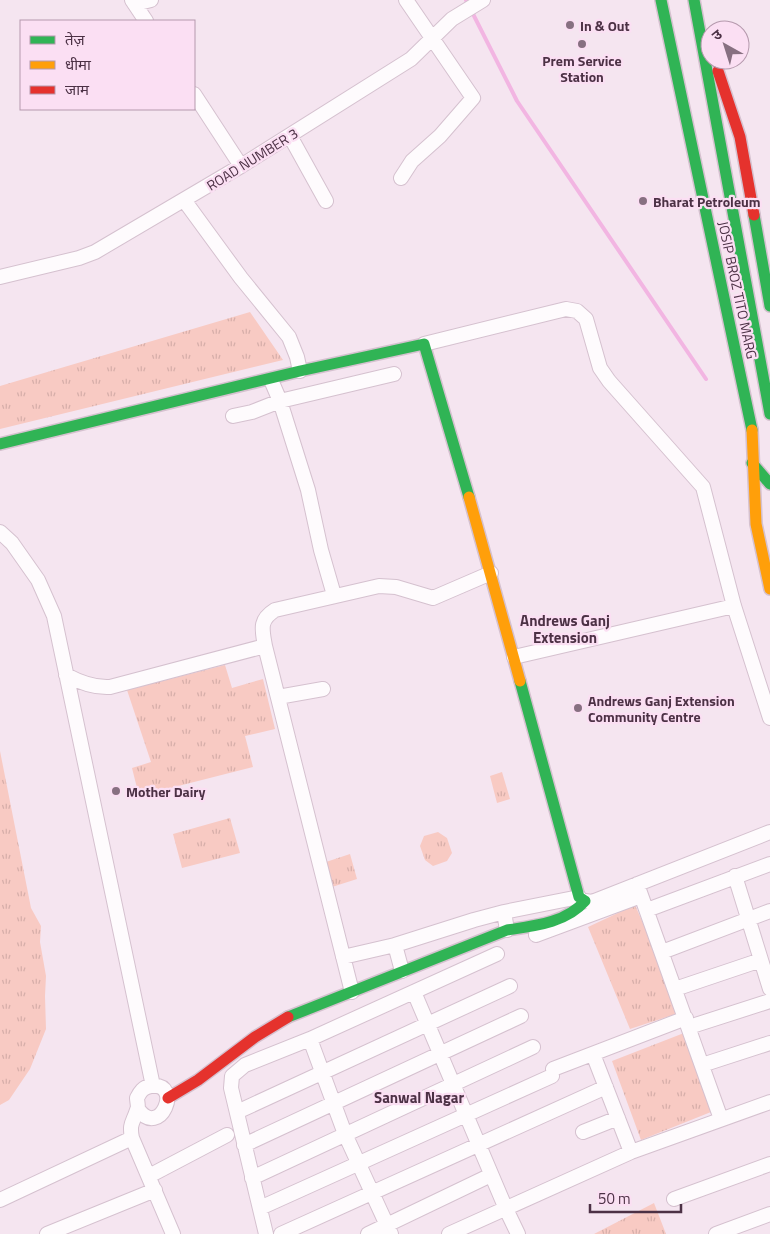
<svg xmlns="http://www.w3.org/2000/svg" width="770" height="1234" viewBox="0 0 770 1234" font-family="'Titillium Web','Noto Sans Devanagari',sans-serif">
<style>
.park{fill:url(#park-tufts)}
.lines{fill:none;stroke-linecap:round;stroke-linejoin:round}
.stream{stroke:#f2b5e2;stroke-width:4}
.street-casing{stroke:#d5c1cf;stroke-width:16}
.fast-casing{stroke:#d5c1cf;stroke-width:14}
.slow-casing{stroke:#d5c1cf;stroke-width:14}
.jam-casing{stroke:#d5c1cf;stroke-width:14}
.street{stroke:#fefbfd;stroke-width:14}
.fast{stroke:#30b455;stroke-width:11}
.slow{stroke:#ff9f0a;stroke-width:11}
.jam{stroke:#e5322d;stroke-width:11}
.poi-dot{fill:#877081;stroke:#fbdff3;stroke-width:2}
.labels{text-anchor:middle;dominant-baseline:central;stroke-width:4.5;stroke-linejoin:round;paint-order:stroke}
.poi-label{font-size:14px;font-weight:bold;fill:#4c3145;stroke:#fbdff3;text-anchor:start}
.street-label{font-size:14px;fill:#4c3145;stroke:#fbdff3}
.neighbourhood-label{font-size:15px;font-weight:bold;fill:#4c3145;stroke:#fbdff3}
</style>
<defs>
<pattern id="park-tufts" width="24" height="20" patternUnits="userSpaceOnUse" patternTransform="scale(1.25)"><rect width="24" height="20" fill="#f8cac3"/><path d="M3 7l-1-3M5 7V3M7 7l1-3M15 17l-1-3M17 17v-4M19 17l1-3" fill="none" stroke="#d6aea9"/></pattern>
</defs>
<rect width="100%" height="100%" fill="#f5e5f0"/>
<path class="park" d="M250 312 283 360 0 429V386Z
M225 665 232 688 263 679 275 729 245 736 253 767 139 796 132 768 151 762 127 690Z
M0 751 31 908 41 926 40 942 46 976 45 996 46 1029 30 1069 9 1100 0 1105Z
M502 772 510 799 497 803 490 776Z
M230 818 240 853 182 868 173 834Z
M438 832 447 838 452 853 447 861 433 866 425 860 420 846 424 836Z
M350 854 357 879 332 887 326 862Z
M635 905 682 1012 630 1029 588 927Z
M684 1033 711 1112 641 1140 612 1061Z
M654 1203 666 1234H594Z"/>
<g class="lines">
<path class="stream" d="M466 0 517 101 706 379"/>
<defs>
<path id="street" d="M132 0 146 21
M135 4 151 0
M194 94 241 166
M290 136 326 201
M401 178 412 161 440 136 473 98 406 0
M184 200 241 278 289 337 297 357 300 371
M0 277 79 258 95 252 241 166 411 59 452 19 483 0
M424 344 566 309 577 311 586 319 600 368 609 381 703 487 734 606 770 718
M271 380 280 401 394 374
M233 416 252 412 280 401 308 490 321 550 334 595
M0 532 12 543 38 580 54 616 153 1086
M514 657 734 606
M66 675C79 682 94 688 110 687L265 646
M278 697 323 689
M735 876 770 989
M637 884 721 1119
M585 901 592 902 770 832
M647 910 770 864
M504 912 579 897
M536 935 641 896
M662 952 770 911
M343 957 395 945
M402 971 395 945 474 920 504 912 507 930
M675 989 761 960
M352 992 265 646C262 629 259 620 275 610L379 586 396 587 433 598 491 573
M414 992 506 1209 518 1234
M689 1027 770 1001
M310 1039 345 1134 391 1234
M593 1054 631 1152
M702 1065 770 1043
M553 1069 686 1018
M138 1109C160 1140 184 1082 151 1086 143 1087 140 1092 137 1098 137 1102 139 1107 137 1110 133 1123 129 1123 132 1138L173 1234
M237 1112 510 986
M583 1132 618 1118
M244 1145 521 1016
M149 1176 227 1135
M252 1178 533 1047
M674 1199 770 1164
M0 1200 132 1138
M260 1208 552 1076
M47 1234 155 1190
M266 1234 231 1088 232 1076 245 1065 310 1039 497 954
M281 1234 606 1087
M368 1234 491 1175
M449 1234 631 1152 770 1102
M716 1234 770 1214"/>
<path id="fast" d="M661 0 752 430
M694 0 770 414
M754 215 770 306
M0 444 300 371 424 344 469 497
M752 463 770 484
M288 1017 507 930C534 926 566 923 585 901L579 897 520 681"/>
<path id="slow" d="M752 430 756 524 770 589
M469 497 520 681"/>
<path id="jam" d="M718 71 740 137 754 215
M168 1098 198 1080 255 1037 288 1017"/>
</defs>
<use href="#street" class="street-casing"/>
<use href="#fast" class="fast-casing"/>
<use href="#slow" class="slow-casing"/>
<use href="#jam" class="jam-casing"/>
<use href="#street" class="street"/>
<use href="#fast" class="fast"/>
<use href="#slow" class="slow"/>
<use href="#jam" class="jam"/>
</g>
<g class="poi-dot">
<circle cx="570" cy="25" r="5"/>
<circle cx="582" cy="44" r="5"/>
<circle cx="643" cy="201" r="5"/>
<circle cx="578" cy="708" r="5"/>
<circle cx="116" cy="791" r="5"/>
</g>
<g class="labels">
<g class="poi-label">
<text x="580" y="25">In &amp; Out</text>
<text x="582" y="60" text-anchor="middle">Prem Service<tspan x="582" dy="16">Station</tspan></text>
<text x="653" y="201">Bharat Petroleum</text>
<text x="588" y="700">Andrews Ganj Extension<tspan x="588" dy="16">Community Centre</tspan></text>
<text x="126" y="791">Mother Dairy</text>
</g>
<g class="street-label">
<text transform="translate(252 159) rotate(-32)">ROAD NUMBER 3</text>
<text transform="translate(738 290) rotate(78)">JOSIP BROZ TITO MARG</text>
</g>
<g class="neighbourhood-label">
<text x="565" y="620">Andrews Ganj<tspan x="565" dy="17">Extension</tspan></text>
<text x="419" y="1097">Sanwal Nagar</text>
</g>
</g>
<rect x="20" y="20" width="175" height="90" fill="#fbdff3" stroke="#b599ad"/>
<rect x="30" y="36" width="25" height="8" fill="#30b455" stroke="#b599ad"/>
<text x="65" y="45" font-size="15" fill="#4c3145">तेज़</text>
<rect x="30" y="61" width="25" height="8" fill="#ff9f0a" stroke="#b599ad"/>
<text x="65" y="70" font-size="15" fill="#4c3145">धीमा</text>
<rect x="30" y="86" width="25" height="8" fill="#e5322d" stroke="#b599ad"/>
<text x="65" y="95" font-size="15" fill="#4c3145">जाम</text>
<g transform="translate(725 45) rotate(321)"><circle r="24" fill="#fbdff3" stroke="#b599ad"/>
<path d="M0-4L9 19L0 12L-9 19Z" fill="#877081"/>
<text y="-8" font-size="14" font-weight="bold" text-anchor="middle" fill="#4c3145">उ</text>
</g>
<path d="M590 1204v8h91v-8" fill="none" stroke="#4c3145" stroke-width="2.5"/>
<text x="598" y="1204" font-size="15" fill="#4c3145" stroke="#fbdff3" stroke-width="4" paint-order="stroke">50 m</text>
</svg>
